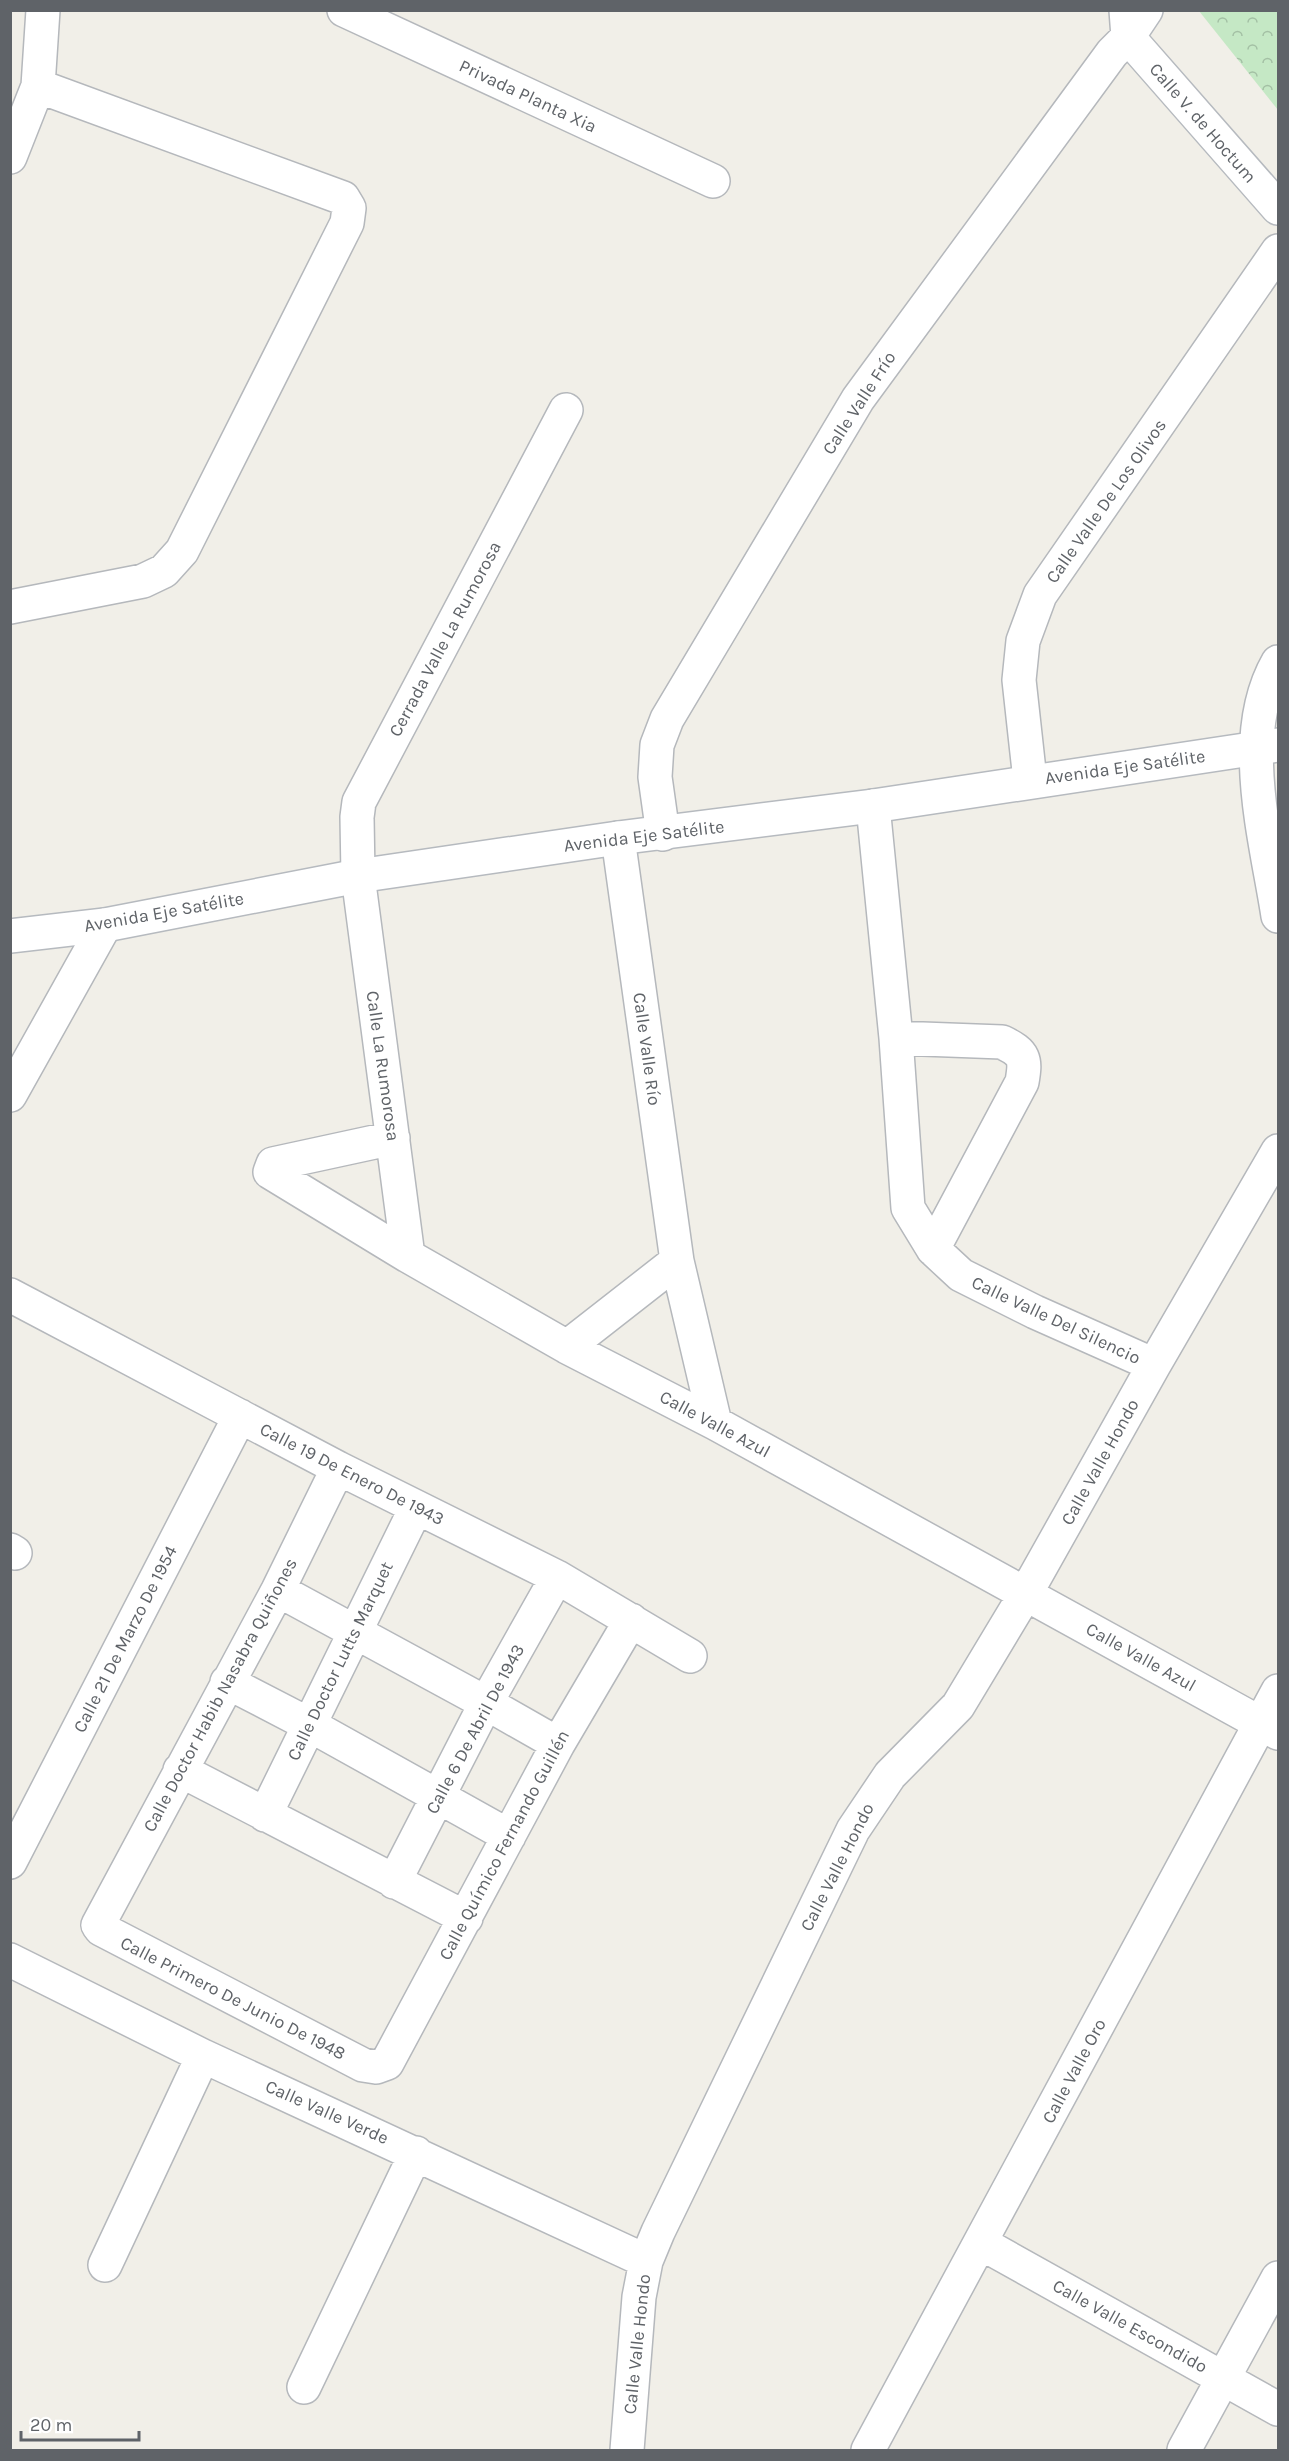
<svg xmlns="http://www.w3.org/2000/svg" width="1289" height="2461" viewBox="0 0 1289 2461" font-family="Karla,sans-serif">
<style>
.forest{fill:url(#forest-crowns)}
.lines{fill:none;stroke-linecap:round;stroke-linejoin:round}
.street-casing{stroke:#b5b8bc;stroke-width:36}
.secondary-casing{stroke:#b6babf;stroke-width:36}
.street{stroke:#fff;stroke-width:33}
.secondary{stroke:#fff;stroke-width:33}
.labels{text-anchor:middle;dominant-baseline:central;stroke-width:4.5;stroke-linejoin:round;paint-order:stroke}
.street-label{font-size:18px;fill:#5f6368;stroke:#fff}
</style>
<defs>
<pattern id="forest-crowns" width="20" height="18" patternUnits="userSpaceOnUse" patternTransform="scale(1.5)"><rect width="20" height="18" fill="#c5e8c5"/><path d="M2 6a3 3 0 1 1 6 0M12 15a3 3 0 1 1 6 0" fill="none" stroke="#a3c0a4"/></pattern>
</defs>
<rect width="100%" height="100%" fill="#f1efe8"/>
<path class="forest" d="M1199 11H1278V110Z"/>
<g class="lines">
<defs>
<path id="street" d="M344 10 713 181
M10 157 38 86 43 10
M10 607 143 581 164 571 182 551 347 223 349 208 343 198 38 86
M1278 662C1236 735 1266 838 1278 916
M1030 780 1019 680 1023 641 1040 595 1278 251
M873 806 896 1038 908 1208 933 1249 961 1275 1035 1312 1154 1365
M663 834 655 777 657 745 667 719 858 399 1112 53 1128 37 1126 10
M618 838 677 1261 715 1423
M896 1038 1002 1042C1025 1053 1026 1059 1022 1082L933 1249
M10 1095 105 925
M393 1138 273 1164 270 1172 408 1256 567 1347 715 1423 1278 1733
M408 1256 358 876 357 817 359 802 566 410
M10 1295 338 1468 557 1577 690 1656
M567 1347 677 1261
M338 1468 278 1590 98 1925 101 1929 363 2065 376 2067 387 2063 558 1744 631 1620
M10 1550 15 1553
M278 1590 486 1703 558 1744
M227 1682 308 1724 509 1836
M180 1770 466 1918
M265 1815 416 1508
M10 1862 240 1416
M394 1882 486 1703 557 1577
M10 1960 203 2056 646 2261
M981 2243 1278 2409
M105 2265 203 2056
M304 2387 416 2153
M627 2450 639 2297 646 2261 658 2232 853 1830 890 1775 958 1706 1026 1593 1154 1365 1278 1151
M868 2450 1278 1691
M1184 2450 1278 2278"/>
<path id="secondary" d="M1146 10 1128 37 1278 208
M10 936 105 925 358 876 618 838 873 806 1278 745"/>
</defs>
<use href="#street" class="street-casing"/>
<use href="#secondary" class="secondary-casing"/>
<use href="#street" class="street"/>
<use href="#secondary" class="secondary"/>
</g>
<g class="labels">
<g class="street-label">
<text transform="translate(528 96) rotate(25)">Privada Planta Xia</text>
<text transform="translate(1203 123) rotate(49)">Calle V. de Hoctum</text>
<text transform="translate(859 403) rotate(-57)">Calle Valle Frío</text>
<text transform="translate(1106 501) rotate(-55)">Calle Valle De Los Olivos</text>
<text transform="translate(445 639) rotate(-62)">Cerrada Valle La Rumorosa</text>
<text transform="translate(1125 767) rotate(-8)">Avenida Eje Satélite</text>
<text transform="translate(644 836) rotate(-7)">Avenida Eje Satélite</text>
<text transform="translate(164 912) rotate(-10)">Avenida Eje Satélite</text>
<text transform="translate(647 1049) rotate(82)">Calle Valle Río</text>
<text transform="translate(383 1066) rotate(82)">Calle La Rumorosa</text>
<text transform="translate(1056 1320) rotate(25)">Calle Valle Del Silencio</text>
<text transform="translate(715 1424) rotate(28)">Calle Valle Azul</text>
<text transform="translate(1100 1462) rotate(-61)">Calle Valle Hondo</text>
<text transform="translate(352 1474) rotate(27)">Calle 19 De Enero De 1943</text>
<text transform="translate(125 1639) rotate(-63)">Calle 21 De Marzo De 1954</text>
<text transform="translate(1141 1657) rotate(29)">Calle Valle Azul</text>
<text transform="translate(340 1661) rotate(-64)">Calle Doctor Lutts Marquet</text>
<text transform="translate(220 1695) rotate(-62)">Calle Doctor Habib Nasabra Quiñones</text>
<text transform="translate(475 1729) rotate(-62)">Calle 6 De Abril De 1943</text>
<text transform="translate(504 1845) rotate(-62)">Calle Químico Fernando Guillén</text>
<text transform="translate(837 1867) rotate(-63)">Calle Valle Hondo</text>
<text transform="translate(233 1998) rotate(27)">Calle Primero De Junio De 1948</text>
<text transform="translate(1074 2071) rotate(-62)">Calle Valle Oro</text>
<text transform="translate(327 2112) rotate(24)">Calle Valle Verde</text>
<text transform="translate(1130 2326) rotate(29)">Calle Valle Escondido</text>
<text transform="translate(637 2344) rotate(-84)">Calle Valle Hondo</text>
</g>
</g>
<rect width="1289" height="2461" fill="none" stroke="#5f6368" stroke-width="24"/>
<path d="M21 2431v9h118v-9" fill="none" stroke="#5f6368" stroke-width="3"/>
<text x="30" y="2431" font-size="18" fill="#5f6368" stroke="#ffffff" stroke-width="4.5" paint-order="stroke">20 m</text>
</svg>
